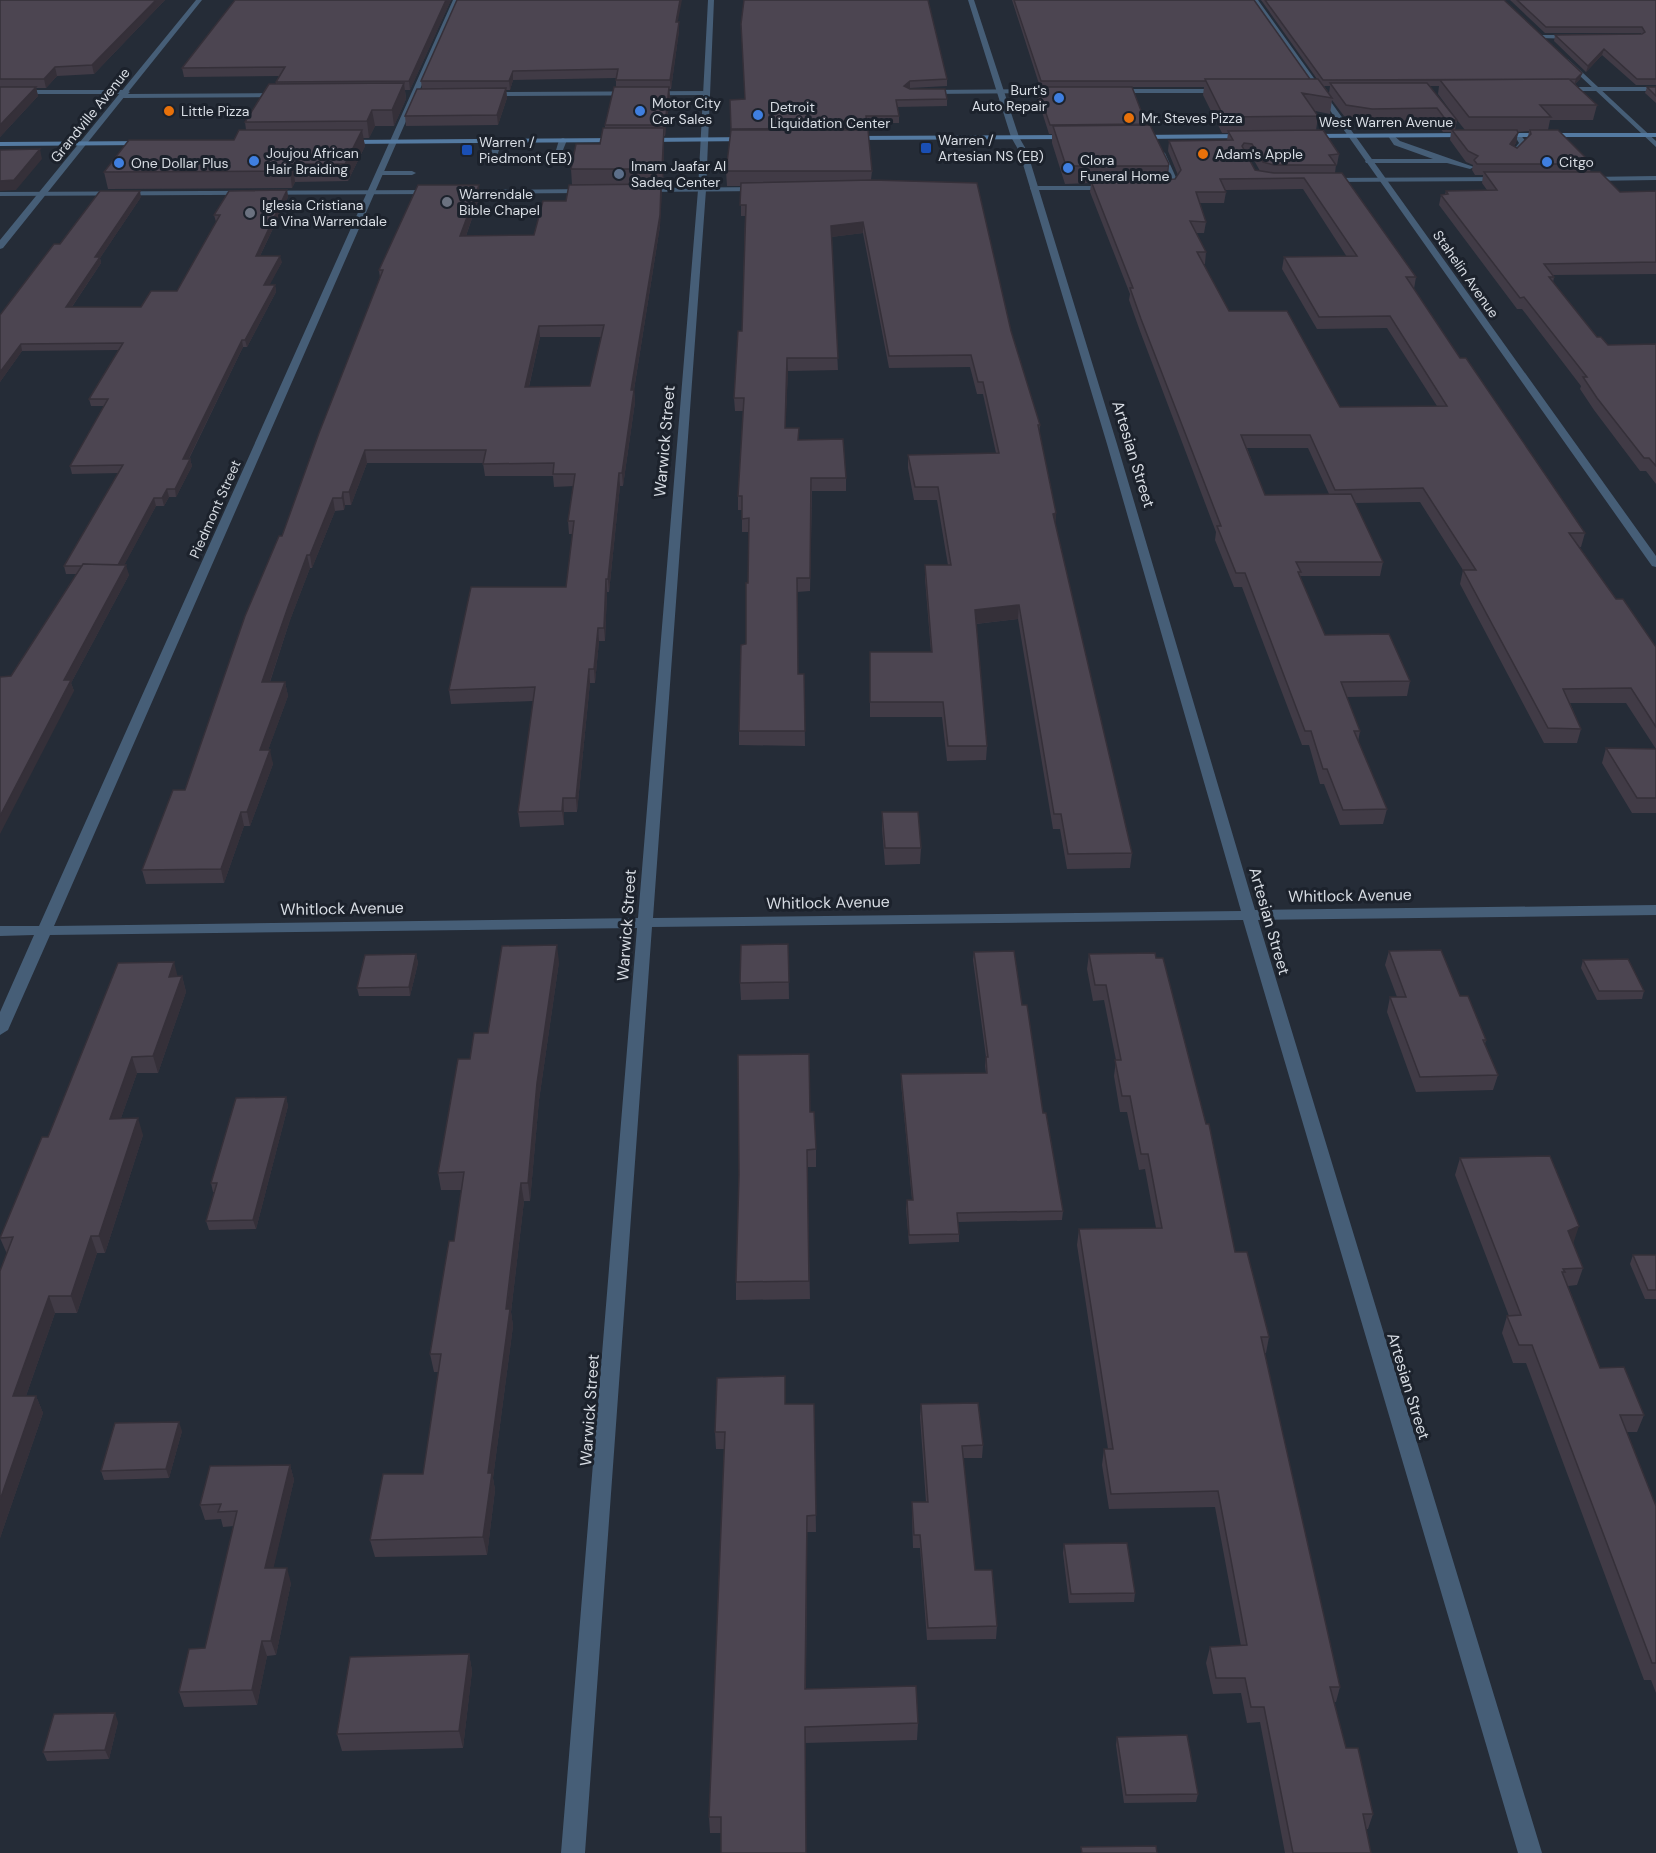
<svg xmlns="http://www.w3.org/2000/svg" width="1656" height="1853" viewBox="0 0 1656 1853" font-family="'DM Sans',sans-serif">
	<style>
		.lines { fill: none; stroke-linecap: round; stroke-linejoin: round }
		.service { fill: #465e77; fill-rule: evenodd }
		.minor { fill: #465e77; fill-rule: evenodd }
		.secondary { fill: #547aa1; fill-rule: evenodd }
		.wall { fill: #413b46; fill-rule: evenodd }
		.shaded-wall { fill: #353039 }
		.building { fill: #4c4551; stroke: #353039; stroke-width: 1.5; fill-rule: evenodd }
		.shop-dot { fill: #3f7fe0; stroke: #1c222c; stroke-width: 2 }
		.food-dot { fill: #e8710a; stroke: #1c222c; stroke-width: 2 }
		.transit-dot { fill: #1a4fb4; stroke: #1c222c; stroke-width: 2 }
		.service-dot { fill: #5c6f8a; stroke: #1c222c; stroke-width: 2 }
		.worship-dot { fill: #6b7280; stroke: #1c222c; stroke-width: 2 }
		.labels { text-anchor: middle; stroke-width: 6; stroke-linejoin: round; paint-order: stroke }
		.far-poi-label { font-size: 14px; fill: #d7dce3; stroke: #1c222c; text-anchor: start }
		.far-street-label { font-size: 14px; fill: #d7dce3; stroke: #1c222c }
		.street-label { font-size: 16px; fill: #d7dce3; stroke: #1c222c }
	</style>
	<rect width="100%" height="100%" fill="#252c37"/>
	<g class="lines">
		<path class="service" d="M1542,35H1575L1578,37L1575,39L1540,38Z
			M1560,87H1656V91H1557Z
			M1056,89L1059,93L927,94L923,92L927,90Z
			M1113,89H1224L1228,91L1224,93H1110Z
			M0,90H126L130,92L128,94L282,93L286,95L282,97L123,98L119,96L122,94H0Z
			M706,91L709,95L489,96L485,94L489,92Z
			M1513,133H1519L1527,143L1514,156L1510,154L1519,143Z
			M1392,134L1400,141L1474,167L1470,169L1447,163H1366L1365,161L1369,159H1433L1394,145L1388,136Z
			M563,138L567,140L561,155L554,157L559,140Z
			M498,139L502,141L497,156L490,158L494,141Z
			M1161,151L1165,153L1178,182L1172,189L1160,191L1156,189L1157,187L1170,182L1157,153Z
			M381,171H412L416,173L412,175H378L377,173Z
			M1656,176V180L1588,181L1584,179L1588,177Z
			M1504,177L1505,179L1501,181L1327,182L1323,180L1327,178Z
			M1034,186H1109L1113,188L1109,190H1031L1030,188Z
			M762,187L766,189L765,191L642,192L638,190L642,188Z
			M591,189L592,191L588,193L459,194L455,192L459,190Z
			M438,190L439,192L435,194L0,196V192Z"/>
		<path class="minor" d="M196,0H202L3,248L0,249V240Z
			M453,0H459L54,926L638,918L698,190L708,0H714L706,190L653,918L1241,911L1107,444L1019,151L1011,137L968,0H974L1019,137L1027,151L1117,444L1255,910L1656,905V915L1258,920L1542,1853H1518L1243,920L652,927L585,1853H561L637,928L50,935L8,1030L0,1035V1012L34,935L0,936V926H39Z
			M1252,0H1258L1656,556V567L1652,566Z
			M1564,59H1568L1656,141V147L1564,61Z"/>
		<path class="secondary" d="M1470,133L1473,137L1308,138L1304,136L1308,134Z
			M1494,133H1656V137H1497Z
			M1248,134L1251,138L1137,139L1133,137L1137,135Z
			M1071,135L1074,139L849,140L845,138L849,136Z
			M750,137L753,141L645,142L641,140L645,138Z
			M621,138L624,142L345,144L341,142L345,140Z
			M150,141L147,145L0,146V142Z"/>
	</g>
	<path class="wall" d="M0,0H165L94,74L57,76L46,88H36L38,96L0,137Z
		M235,0H451L410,90H405L406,99L394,126H375L369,138H363L365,146L348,181L295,182L292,188L108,189L104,172L234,140L246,130L245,122L276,84V82L279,76L184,77L182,68Z
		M744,0L947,79V86L910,88L909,89L947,99V106L897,107L899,116V123H867L872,171L871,180L1011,331L1040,425L1039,433L1056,513L1055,525L1132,853L1130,868L1067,869L1060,829H1053L1018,619L976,624L987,746L986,760L947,761L942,717H870V652H931L925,579V565H948L937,500H914L908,468V455L996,453L983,394H977L970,367L889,368L863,233L831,237L838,370L788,371L785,428L846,478V491H812L810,591L797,592L798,674H804L805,746L739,745V731L746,644L748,583L749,532H742V510H738V496L743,411H735L734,398L742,331L745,216H741V186H727L726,171L731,130L730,100L745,99Z
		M1012,0H1254L1310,79H1317L1261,0H1504L1582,73L1580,79L1575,84L1597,105L1593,120H1550L1548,130L1592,164L1590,172L1620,192L1656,191V274L1553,275L1554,277L1553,283L1597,337L1608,345L1656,344V484L1646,471H1640L1594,410L1580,389L1581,386L1522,309H1517L1439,205L1441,195L1445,194L1446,191L1487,190L1482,183L1483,175H1475L1472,170L1473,165L1466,162L1450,140L1451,132H1443L1434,120L1370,121L1344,116L1332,100L1330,114L1315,111L1318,116L1316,131L1339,154L1337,165H1336L1335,173L1416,277L1414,289L1460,358L1585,533L1581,547H1579L1616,599L1656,647V813H1632L1602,763L1606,748L1656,749L1626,703H1570L1581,729L1577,743H1544L1460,584L1463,570L1420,502L1355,503L1383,562L1380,576H1300L1325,635L1410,681L1407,696L1347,697L1360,731L1358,742L1387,809L1383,824L1340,825L1324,784H1320L1309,745H1302L1242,587H1234L1215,540L1216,532L1140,331L1129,300L1130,294L1090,192L1091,183L1065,184L1052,143V134H1049L1037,96V87H1040ZM1324,86H1330L1329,93ZM1429,86H1439L1438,94L1455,117ZM1132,87H1204L1203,95L1222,133H1228L1227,140L1169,141L1168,151L1178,175L1175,179L1168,180L1169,164L1146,125ZM1457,120L1465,130H1455ZM1529,131L1528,137L1517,148L1514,146L1516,143L1518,132ZM1247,154L1251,155L1260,171L1255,170ZM1303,189L1347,257H1284L1282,269L1317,329L1387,328L1437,406L1340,407L1229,311L1203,264H1205L1206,252L1196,233H1204L1206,222L1199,203H1224L1226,192L1225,190ZM1247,448H1308L1329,494L1265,495Z
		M1510,0H1656V85H1636L1602,55L1586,72L1554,41L1555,35L1641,34V33H1545Z
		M679,22V31L671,89H669L670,97L665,136H664L663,186H661L660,226L634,390L635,402L623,486H620L609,592H607L605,641H599L595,683H590L577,812H564V825L520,827L518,812L533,701L451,704L449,690L566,587L573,534H569L568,521L574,486L554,487L553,476H485L483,463H367L351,505H345L344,510L335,511L312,568H310L290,620L270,682H285L288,696L268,750L273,764L250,826H244L224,883L146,884L142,870L185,790L282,536L380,278L379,270L480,195L466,236L534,235L566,201L572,185L571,169L600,144L605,128V125L616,87V78L513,80L510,90H506L507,98L498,125L406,126L405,116L422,89L421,81ZM540,337H601L590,386L529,387Z
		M1647,87H1656V103L1645,93Z
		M287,190L288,197L260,256L282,262L269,285H275L276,292L247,347H243L189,459H190L192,466L176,497H169L164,506H156L124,565L129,575L71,683L74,691L11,676L77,574H66L64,566L119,473L72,474L70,466L104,406H91L89,399L119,350L22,351L0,382V315L60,244L141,197L100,258L101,263L72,307H141L177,291L217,222H216L214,215Z
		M882,812L921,848L920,864L885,865L882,829Z
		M788,944L789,999L741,1000L740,983Z
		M1389,951L1460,996L1486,1040L1485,1044L1498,1075L1493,1090L1416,1092L1387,1012L1390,997H1397L1385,965Z
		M974,952L1022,1005L1063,1211L1062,1220L958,1222L959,1234V1242L909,1244L906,1209L907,1200H912L901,1083V1074L986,1073L985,1066L986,1057L973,960Z
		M1155,953L1235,1252L1269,1337L1266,1353H1264L1340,1687L1336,1702H1334L1346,1748L1373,1814L1368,1829H1366L1371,1853H1285L1260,1722L1247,1723L1241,1693L1213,1694L1206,1663L1210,1647L1241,1646L1215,1507L1109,1509L1102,1465L1104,1449H1108L1077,1245L1079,1229L1156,1228L1145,1169L1139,1170L1127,1112H1120L1114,1076L1116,1060L1104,1000L1093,1001L1087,969L1089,954Z
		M416,954L418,963L410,996H359L357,988Z
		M1583,960L1644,991L1642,999L1597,1000L1581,968Z
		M559,962L539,1100L530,1201H524L511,1312L513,1326L493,1478L495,1490L487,1555L375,1557L370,1540L423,1474L439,1372H434L430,1354L454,1241L462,1190H441L438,1173L488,1033Z
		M178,976H182L186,992L158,1073H137L121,1118L143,1135L105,1253H97L77,1313H55L26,1396H36L43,1413L0,1538L7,1254L0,1238L48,1137Z
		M286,1097L288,1106L256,1229L209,1230L206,1221L215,1192H213L211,1183Z
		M810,1112L816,1149V1167H807L810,1299L736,1300V1282Z
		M1460,1158L1573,1244L1583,1268L1577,1285L1568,1286L1600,1368L1644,1415L1637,1432H1627L1656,1506V1693L1651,1680H1644L1526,1363H1513L1502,1333L1507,1316H1509L1455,1175Z
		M1633,1255H1656V1299H1645L1630,1264Z
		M786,1404H814L816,1532H807L806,1689L918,1723L917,1740L805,1743L721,1833H710L709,1817L724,1449H716L715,1432Z
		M921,1404L983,1445L982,1458H963L975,1570L997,1626L996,1639L927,1640L920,1548H913L912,1515V1502H926L920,1417Z
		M182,1431L169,1478L104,1480L101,1471Z
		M290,1465L294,1480L273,1568L291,1583L276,1655L267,1656L257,1705L184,1707L179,1692L205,1648L234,1526L223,1527L221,1519L205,1520L200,1505Z
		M1064,1544L1135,1593L1134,1602L1069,1603L1063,1553Z
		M469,1654L472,1671L463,1748L342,1751L337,1734Z
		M118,1722L109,1759L47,1761L43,1752Z
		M1117,1737L1198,1794L1196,1802L1124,1803L1116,1745Z"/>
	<path class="shaded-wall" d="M156,0H165L94,74L92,65Z
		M446,0H451L410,90L409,81Z
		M680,0H682L676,31V22Z
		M679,22V31L671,89L670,80Z
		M1604,49L1602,55L1586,72L1588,66Z
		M55,67L57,76L46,88L44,79Z
		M513,71V80L510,90L509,81Z
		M1582,73L1580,79L1574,85L1576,79Z
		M910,81V88L904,93V86Z
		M404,83L406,99L394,126L392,110Z
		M36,87L38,96L0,137V125Z
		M669,87L670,97L665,136V125Z
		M506,88L507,98L498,125L497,115Z
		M372,110L375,126L369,138L367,121Z
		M664,128V145L663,186L662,169Z
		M362,130L365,146L348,181L345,164Z
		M1518,133L1516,143L1508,154L1510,144Z
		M40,149L42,159L16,190L0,191V181Z
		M293,164L295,182L292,188L290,171Z
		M1169,164L1167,181L1166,183L1168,166Z
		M661,184L662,194L660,226L632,402L631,390Z
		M479,185L480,195L462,247L460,236Z
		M287,190L288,197L257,262L256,256Z
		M140,191L141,197L100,258L101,263L67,314L66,307L95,257Z
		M863,222V233L831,237V226Z
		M280,256L282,262L266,292L264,285Z
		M275,285L276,292L247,347L245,340Z
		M539,326L540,337L526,399L525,387Z
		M242,340L243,347L185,466L183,459Z
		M21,344L22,351L0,382V372Z
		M787,358L788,371L785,441V428Z
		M634,390L635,402L623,486L622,473Z
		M365,450L367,463L351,505L349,492Z
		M190,459L192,466L176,497L175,489Z
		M619,473L620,486L609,592L608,579Z
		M167,489L169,497L164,506L162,498Z
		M343,492L345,505L344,510L342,498Z
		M154,498L156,506L120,573L118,565Z
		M333,498L335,511L312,568L310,555Z
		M1056,513L1055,527L1053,514Z
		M307,555L310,568L290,620L265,696L262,682L288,607Z
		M126,565L129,575L71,683L74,691L0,834V816L64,680Z
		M606,579L607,592L605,641L604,628Z
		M1019,605L1018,619L974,624L975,610Z
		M598,628L599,641L595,683L594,669Z
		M589,669L590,683L577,812L576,798Z
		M285,682L288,696L263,764L260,750Z
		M270,750L273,764L250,826L247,812Z
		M563,798L564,812V825L562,811Z
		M241,812L244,826L224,883L221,869Z
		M557,945L559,962L539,1100L530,1201L528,1183L537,1083Z
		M416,954L418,963L410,996L409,987Z
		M174,962L178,978L169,977Z
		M182,976L186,992L158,1073L153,1056Z
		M132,1057L137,1073L115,1135L110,1119Z
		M286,1097L288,1106L256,1229L253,1220Z
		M138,1118L143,1135L105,1253L99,1236Z
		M521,1183L524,1201L511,1312L513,1326L493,1478L495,1490L487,1555L483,1537L488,1473Z
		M1579,1226L1573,1244L1568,1231Z
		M91,1236L97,1253L77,1313L71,1296Z
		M49,1296L55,1313L20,1413L13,1396Z
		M36,1396L43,1413L0,1538V1500Z
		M179,1422L182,1431L169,1478L166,1469Z
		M290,1465L294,1480L270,1583L265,1568Z
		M287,1568L291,1583L276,1655L271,1641Z
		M262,1641L267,1656L257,1705L252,1690Z
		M469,1654L472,1671L463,1748L459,1731Z
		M115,1713L118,1722L109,1759L105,1750Z"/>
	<path class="building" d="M0,0H156L92,65L55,67L44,79H0Z
		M235,0H446L409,81L276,82L285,67L182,68Z
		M457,0H680L676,22H679L670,80H616L618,69L513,71L509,81H421Z
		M744,0H928L947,79L910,81L904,86L910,89H945L947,99L896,100L899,116H866L867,128L731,129L730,100L745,99L741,24Z
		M1014,0H1254L1310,79H1205L1206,81H1041Z
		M1265,0H1504L1582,73L1576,79L1323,80Z
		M1517,0H1656V79H1637L1604,49L1588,66L1555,35L1642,34L1645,32L1642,27H1546Z
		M1205,79H1318L1332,98L1302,93L1318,116L1224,117Z
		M1569,79L1597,105H1540L1551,117H1469L1440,80Z
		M404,83L392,110H372L367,121L245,122L269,84Z
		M1330,83H1427L1457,120H1446L1437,108L1372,109L1346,105Z
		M0,87H36L0,125Z
		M614,87H669L665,125H605Z
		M1037,87H1132L1146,124L1050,125Z
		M1647,87H1656V96Z
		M506,88L497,115L405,116L417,89Z
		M1150,125L1169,164L1168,166H1066L1053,126Z
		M603,128H664L662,169H571L576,144H600Z
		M239,130H362L345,164H293L290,171L104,172L129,140H234Z
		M731,130H868L872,171H726Z
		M1323,130L1339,154L1329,155L1336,165H1274L1263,162L1252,144L1244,143L1242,146L1255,170L1274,173H1342L1416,277H1406L1460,358H1466L1585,533H1569L1616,599H1623L1656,647V727L1631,688L1563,689L1581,729L1548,728L1463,570H1476L1423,488L1335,490L1310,435H1241L1265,495L1351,494L1383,562H1296L1301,572H1298L1325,635L1389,634L1410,681L1341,682L1360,731H1354L1387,809L1343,810L1327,769H1323L1311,731H1305L1245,573H1236L1217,526H1221L1141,319L1130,288H1133L1091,181L1175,179L1181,170L1169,141L1233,140L1228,131ZM1304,178L1357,256L1284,257L1319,317L1390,316L1447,406L1340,407L1287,311H1229L1197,252H1206L1190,221L1206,222L1196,192H1226L1220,179Z
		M1452,130H1517L1518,133L1510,144L1517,148L1531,134L1530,130H1558L1592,164H1477L1474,160L1478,156L1468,151Z
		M40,149L14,180L0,181V150Z
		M1484,172H1600L1620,192L1656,191V262L1544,264L1554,277H1549L1597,337H1601L1608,345L1656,344V466L1649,458H1644L1597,398L1583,377H1587L1524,297L1520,298L1441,195L1448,194L1446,191L1497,190Z
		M872,180L977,183L1011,331L1040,425H1038L1056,513L1053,514L1132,853L1068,854L1061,814H1054L1019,605L975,610L987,746H948L943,702H870V652H932L925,565H951L938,487H915L908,455L999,453L983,382H978L971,355L889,356L863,222L831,226L838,358H787L785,428H799L798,440L843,439L846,478H811L810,578H797L798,674H804L805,731H739L741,645L746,644V583H748L749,518L742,519V496H738L744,398H734L738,331H742L746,205H740L741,183Z
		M661,184L660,215L631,390H634L622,473H619L608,579H606L604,628H598L594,669H589L576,798H563L562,811L518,812L535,687L449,690L471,587H566L574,521H568L575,474H553L554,463L483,464L486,450H365L349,492H343L342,498H333L310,555H307L288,607L262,682H285L260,750H270L247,812H241L221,869L142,870L173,790H185L245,616L279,536H282L319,433L383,270H379L418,185H479L460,236L534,235L543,201H566L569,185ZM604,325L590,386L525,387L539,326Z
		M287,190L256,256H280L264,285H275L245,340H242L183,459H190L175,489H167L162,498H154L118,565L83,564L82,566H64L123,465L70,466L108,399H89L123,343L21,344L0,372V315L54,244H60L100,191H140L95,257H100L66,307H141L151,291H177L220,215H214L229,191Z
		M83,564L126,565L64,680H71L0,816V677L11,676Z
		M1606,748L1656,749V798H1637Z
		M882,812H918L921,848H885Z
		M788,944L789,982L740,983L741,945Z
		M557,945L537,1083L528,1183H521L506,1309H510L488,1473H492L483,1537L370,1540L383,1474H423L441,1354H430L449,1241H454L464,1172L438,1173L458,1059H470L474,1033H488L502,946Z
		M1441,950L1460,996H1468L1486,1040H1483L1498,1075L1420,1077L1390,997H1406L1389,951Z
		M1014,951L1022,1005H1027L1043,1113H1046L1063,1211L957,1213L959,1234L909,1235L907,1200H913L901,1074L987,1073L986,1057H988L974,952Z
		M1155,953L1156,958H1163L1206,1124H1209L1235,1252H1247L1269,1337H1261L1340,1687H1330L1346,1748H1358L1373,1814H1363L1371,1853H1293L1264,1707H1251L1245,1678H1216L1210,1647L1247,1645L1218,1491L1111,1494L1104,1449H1113L1079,1229L1162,1228L1148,1154H1141L1130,1096H1122L1115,1060H1121L1106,985H1095L1089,954Z
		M416,954L409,987L357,988L365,955Z
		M1628,959L1644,991H1599L1583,960Z
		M174,962L169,977L182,976L153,1056L132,1057L110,1119L138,1118L99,1236H91L71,1296H49L13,1396H36L0,1500V1271L13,1237L0,1238L42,1137H48L118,963Z
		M809,1054L810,1112H814L816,1149L807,1150L809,1281L736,1282L739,1175L738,1055Z
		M286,1097L253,1220L206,1221L217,1183H211L236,1098Z
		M1550,1156L1579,1226L1568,1231L1583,1268L1563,1269L1565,1272H1562L1600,1368L1624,1367L1644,1415H1620L1656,1506V1663H1652L1532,1345H1519L1507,1316L1521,1315L1460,1158Z
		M1633,1255H1656V1290H1648Z
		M785,1376V1404H814L816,1515L807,1516L805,1689L916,1686L918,1723L805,1727L806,1853H721V1817H709L725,1432H715L717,1378Z
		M978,1403L983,1445L962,1446L975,1570H992L997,1626L928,1628L920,1535H914L912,1502H928L921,1404Z
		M179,1422L166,1469L101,1471L115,1423Z
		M290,1465L265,1568H287L271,1641H262L252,1690L179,1692L189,1649L205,1648L237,1511L218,1512L221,1504L200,1505L210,1466Z
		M1127,1543L1135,1593L1071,1594L1064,1544Z
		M469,1654L459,1731L337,1734L350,1657Z
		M115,1713L105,1750L43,1752L54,1714Z
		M1187,1735L1198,1794L1126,1795L1117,1737Z
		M1156,1846L1157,1853H1082L1081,1847Z"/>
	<g class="shop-dot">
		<circle cx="1059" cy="98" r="6"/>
		<circle cx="640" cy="111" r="6"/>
		<circle cx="758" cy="115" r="6"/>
		<circle cx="254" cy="161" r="6"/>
		<circle cx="1547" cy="162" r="6"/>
		<circle cx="119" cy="163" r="6"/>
		<circle cx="1068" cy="168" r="6"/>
	</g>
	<g class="food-dot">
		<circle cx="169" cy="111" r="6"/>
		<circle cx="1129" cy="118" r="6"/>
		<circle cx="1203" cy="154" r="6"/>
	</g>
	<g class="transit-dot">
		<rect x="920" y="142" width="12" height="12" rx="3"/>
		<rect x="461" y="144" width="12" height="12" rx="3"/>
	</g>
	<circle class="service-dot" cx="619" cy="174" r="6"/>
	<g class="worship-dot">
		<circle cx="447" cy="202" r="6"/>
		<circle cx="250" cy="213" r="6"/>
	</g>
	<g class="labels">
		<g class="far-poi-label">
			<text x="1047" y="95" text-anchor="end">Burt's<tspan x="1047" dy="16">Auto Repair</tspan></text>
			<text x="652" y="108">Motor City<tspan x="652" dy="16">Car Sales</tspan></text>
			<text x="770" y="112">Detroit<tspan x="770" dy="16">Liquidation Center</tspan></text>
			<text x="181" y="116">Little Pizza</text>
			<text x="1141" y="123">Mr. Steves Pizza</text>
			<text x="938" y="145">Warren /<tspan x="938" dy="16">Artesian NS (EB)</tspan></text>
			<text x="479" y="147">Warren /<tspan x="479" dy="16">Piedmont (EB)</tspan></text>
			<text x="266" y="158">Joujou African<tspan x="266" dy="16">Hair Braiding</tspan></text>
			<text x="1215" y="159">Adam's Apple</text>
			<text x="1080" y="165">Clora<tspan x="1080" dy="16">Funeral Home</tspan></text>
			<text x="1559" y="167">Citgo</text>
			<text x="131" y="168">One Dollar Plus</text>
			<text x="631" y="171">Imam Jaafar Al<tspan x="631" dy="16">Sadeq Center</tspan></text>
			<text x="459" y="199">Warrendale<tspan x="459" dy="16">Bible Chapel</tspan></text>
			<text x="262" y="210">Iglesia Cristiana<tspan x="262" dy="16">La Vina Warrendale</tspan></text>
		</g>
		<g class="far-street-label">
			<text transform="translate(90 115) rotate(-51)" y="5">Grandville Avenue</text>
			<text x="1386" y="127">West Warren Avenue</text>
			<text transform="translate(1466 274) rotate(55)" y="5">Stahelin Avenue</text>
			<text transform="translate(215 509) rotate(-66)" y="5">Piedmont Street</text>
		</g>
		<g class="street-label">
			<text transform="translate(664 441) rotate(-85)" y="6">Warwick Street</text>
			<text transform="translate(1134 454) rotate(73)" y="6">Artesian Street</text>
			<text transform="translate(1350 895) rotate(-1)" y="6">Whitlock Avenue</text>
			<text transform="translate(828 902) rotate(-1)" y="6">Whitlock Avenue</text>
			<text transform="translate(342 908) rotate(-1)" y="6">Whitlock Avenue</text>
			<text transform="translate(1270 921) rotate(74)" y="6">Artesian Street</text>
			<text transform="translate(626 925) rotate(-86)" y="6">Warwick Street</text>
			<text transform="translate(1409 1386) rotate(73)" y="6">Artesian Street</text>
			<text transform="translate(589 1410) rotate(-86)" y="6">Warwick Street</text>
		</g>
	</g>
</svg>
